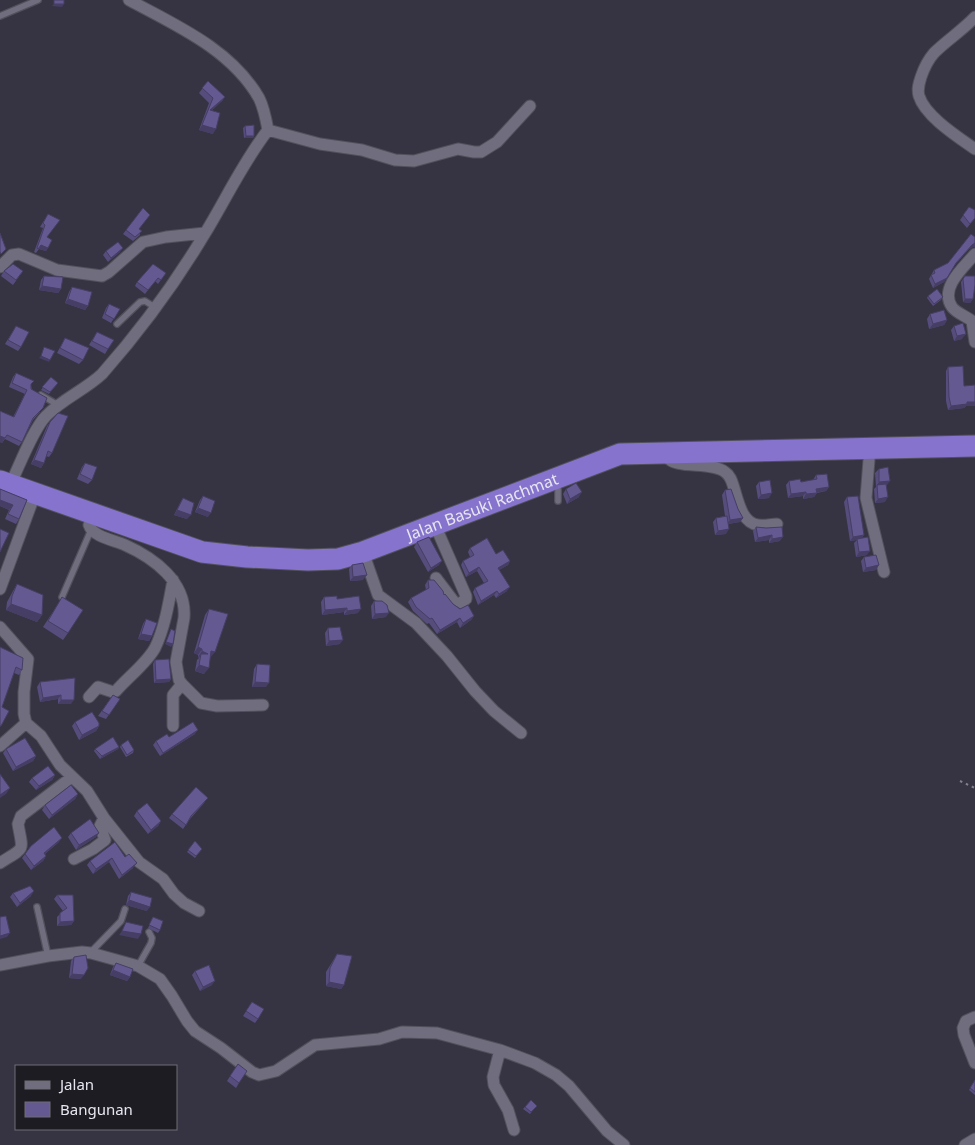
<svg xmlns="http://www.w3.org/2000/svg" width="975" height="1145" viewBox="0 0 975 1145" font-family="'Noto Sans',sans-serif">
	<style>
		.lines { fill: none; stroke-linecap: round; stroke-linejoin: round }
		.lane-casing { stroke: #52505c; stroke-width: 8 }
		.street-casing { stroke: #52505c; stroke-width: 13 }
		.highway-casing { stroke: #52505c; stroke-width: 23 }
		.path { stroke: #82818d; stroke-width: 2; stroke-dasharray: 2.5 4; stroke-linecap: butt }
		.lane { stroke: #706e7e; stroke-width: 5.5 }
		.street { stroke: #706e7e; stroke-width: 11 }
		.highway { stroke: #8673cd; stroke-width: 21 }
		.wall { fill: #564d7c }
		.shaded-wall { fill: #463e65 }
		.building { fill: #645990; stroke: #463e65 }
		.labels { text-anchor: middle; stroke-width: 4; stroke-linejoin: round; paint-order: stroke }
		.street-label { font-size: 16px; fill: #e7e6ef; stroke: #1d1c23 }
	</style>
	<rect width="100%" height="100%" fill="#363442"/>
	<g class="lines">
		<defs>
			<path id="lane" d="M0,16L38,0
				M117,324L140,302L145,301L156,308
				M41,395L58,405
				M555,483L558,487V501
				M62,597L91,530
				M37,907L48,956
				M90,953L121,921L125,909
				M138,966L151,943L152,938L149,932"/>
			<path id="street" d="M975,17C963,30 947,40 934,53C928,60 924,68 921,77C919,83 917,89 919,96C925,116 958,137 975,149
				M268,130L320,144L362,150L395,160L414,161L458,149L474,152H481L497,142L530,106
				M975,254C964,267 939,288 952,307C956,313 966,316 972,321L975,342
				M0,267L12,255L19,254L57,270L102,276L109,272L143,242L166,237L205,233
				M870,447L866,498L884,572
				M667,457C676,470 711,461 725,472C731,476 732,482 734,488C738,501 742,523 758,525C764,526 771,524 777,524
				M10,485C19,467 33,429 46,416C62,399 85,390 102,374C140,331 174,285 204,235C225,201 243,162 268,130C266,119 264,108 259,98C231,49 175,25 129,0
				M93,514L89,525C93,537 114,540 125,545C154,558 187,582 184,618L176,662L179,680L182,684L201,703L217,706L263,705
				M435,525L466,596V599L459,604L455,603L436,578
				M363,552L378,595L416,623L447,656L475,691L494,711L521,733
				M0,589L35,494
				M0,627L28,659L24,692V714L26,723L41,736L60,765L87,791L104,818L139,862L163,879L174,894L184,903L199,911
				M89,697L98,687L113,692L116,691C128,677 146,664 155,648C165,627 169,602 173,580
				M173,726V695L182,684
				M0,746L26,723
				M74,859L93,849L105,840L100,826L104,818
				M0,863C26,846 23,853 18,824L21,816L72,777
				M0,965L48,956L82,952L91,953L138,966L160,979L172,996L187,1021L195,1031L221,1048L252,1072L259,1075L276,1071L315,1045L379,1039L402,1032L437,1033L500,1050L535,1063L556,1075L569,1086L607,1131L624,1145
				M975,1017L966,1021L963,1028L964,1035L975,1063
				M500,1050L493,1077L494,1085L508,1110L514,1130
				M965,1145L975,1139"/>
			<g id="highway">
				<path id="s1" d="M0,481L202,552L247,557L308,560L338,559L363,552L620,454L975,446"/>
			</g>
		</defs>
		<use href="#lane" class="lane-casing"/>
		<use href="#street" class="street-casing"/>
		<use href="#highway" class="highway-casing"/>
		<path class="path" d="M960,781L975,788"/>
		<use href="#lane" class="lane"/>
		<use href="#street" class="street"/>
		<use href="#highway" class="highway"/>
	</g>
	<path class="wall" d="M208,81L225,97L222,101L211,111L213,134L199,130L209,103L199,93Z
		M245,126L254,136L253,138H244L243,128Z
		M969,207L975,218L967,228L960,220Z
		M143,208L139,229L140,235L133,241L123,234Z
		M48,214L47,237L48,248L46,251L39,249L36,253L34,252L43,228L40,227Z
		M971,234L973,247L969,249L954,266L944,282L933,288L929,279L934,270L948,263Z
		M106,251L120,252L108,262L103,255Z
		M4,271H23L13,285L1,276Z
		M166,273L158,284L155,281L145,294L135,286L137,282Z
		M44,276L61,289L58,293L39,290L41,280Z
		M965,276L974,288L973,299L970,303L963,302L961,282Z
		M72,287L88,306L85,310L65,303L69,292Z
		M928,296L943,297L941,300L933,306L927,298Z
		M109,304L120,309L111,323L102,318L106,308Z
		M930,314L947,320L944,325L929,329L927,319Z
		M16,326L21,347L18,351L5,344Z
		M954,326L962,339L954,341L951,330Z
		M97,332L108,349L105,354L89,345Z
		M65,338L83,360L79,364L57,353Z
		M948,367L964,386L975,385V406H966L964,408L948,410L946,401V371Z
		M16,373L31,386L40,412L33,420L22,442L19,446L5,439L2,443L0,442V411L13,417L25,394L9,387L13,377Z
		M51,377L58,383L49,394L41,390Z
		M50,422L52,453L49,457L46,456L44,463L41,468L31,464L47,426Z
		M85,463L92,480L88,484L77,479L82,467Z
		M879,469L887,485H886L885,502L875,503L874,489L876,487L875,473Z
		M816,475L829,487L826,491L817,493L814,497L803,499V496L788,498L786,485L789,481L801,482L813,480Z
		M759,482L769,498L758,499L756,486Z
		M0,489L27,500L19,519L16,524L5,519L9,510L0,506Z
		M566,489L579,497L567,504L563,494Z
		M725,490L743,518L740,522L728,524L726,534L715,535L713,522L716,518L725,516L722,495Z
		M203,496L208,517L195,512L200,500Z
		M847,497L864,535L862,538L867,555L856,557L854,543L857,540L850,541L844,502Z
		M183,498L187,519L174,515L180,503Z
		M756,527L766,528L780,541L769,543V540L755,542L753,531Z
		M417,542L439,565L428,572L414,547Z
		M470,548L496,554L510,561L508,565L499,570L507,591L496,598L494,595L478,605L473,592L475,588L484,583L477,571L466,577L461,565L463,561L470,557L468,552Z
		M864,557L876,570L863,572L861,561Z
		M352,565L363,580L350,581L349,569Z
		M428,580L453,604L474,616L471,620L460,628L457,622L437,634L429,623L427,624L413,611L408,602L411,598L426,590L425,585Z
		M17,584L42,615L37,622L6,610L7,602L13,591Z
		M324,597L337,599L358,613L344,615V612L322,615L321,602Z
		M374,601L386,617L372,619L371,606Z
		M58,604L68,633L63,640L43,627Z
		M209,609L210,658L204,674L195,671L197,660L199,658L198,657V655L194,653L205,615Z
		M146,619L152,636L149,641L138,639L143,624Z
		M328,628L340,644L326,646L325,633Z
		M0,647L22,670L19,675L14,673L2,707L9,711L0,727Z
		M155,660L171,679L169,682L154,683L153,664Z
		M257,664L266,687H252L254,669Z
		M75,678L71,704H58V699L40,702L37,687L40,682Z
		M113,695L120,699L106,719L98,716Z
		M75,722L99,726L96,731L79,740L72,726Z
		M195,734L160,756L153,745L156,741L169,737Z
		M121,745L134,750L133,753L126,757L120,747Z
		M119,747L118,749L100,759L94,751L95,749Z
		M6,749L36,756L33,761L13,771L3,753Z
		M55,775L52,780L36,790L29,782L32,778Z
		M78,794L75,799L49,819L42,810L45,805Z
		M205,802L190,819L183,829L169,818L172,814Z
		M137,811L161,821L158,826L148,834L134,816Z
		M71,833L96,837L76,850L68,837Z
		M195,841L202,849L195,858L187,852Z
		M59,842L45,854L46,856L43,861L31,870L22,858L31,846Z
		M125,857L133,868L119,879L109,862L93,874L87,865L90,861Z
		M131,892L147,911L126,905L128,896Z
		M13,893L31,896L17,907L10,897Z
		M57,895H73L74,921L71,925L57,926V917L63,911L54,899Z
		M153,917L160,930L158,933L148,928Z
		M337,954L344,985L341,989L326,986V972Z
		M74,957L81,979L69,978L71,961Z
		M116,963L130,977L127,981L110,975L113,967Z
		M195,971L212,985L200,991L192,975Z
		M252,1002L258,1019L255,1023L243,1016Z
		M238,1064L239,1083L236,1088L227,1081Z
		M975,1080V1095L969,1090Z
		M531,1100L535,1108L530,1114L523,1109Z"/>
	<path class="shaded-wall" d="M54,4H64L62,7L52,6Z
		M225,97L222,101L207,115L210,110Z
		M202,125L216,129L213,134L199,130Z
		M246,136H254L253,138H244Z
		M975,243V247H973L969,249L953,267L972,245Z
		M41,245L48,248L46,251L39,249Z
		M123,248L120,252L108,262L111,258Z
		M947,278L944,282L933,288L935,284Z
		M42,286L61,289L58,293L39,290Z
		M68,299L88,306L85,310L65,303Z
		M965,299H973L970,303L963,302Z
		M947,320L944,325L929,329L933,324Z
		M966,334L962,339L954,341L957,336Z
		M41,356L50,360L49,362L39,358Z
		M967,402H975V406H966L964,408L948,410L951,406Z
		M0,436L5,438L2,443L0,442Z
		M34,460L44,463L41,468L31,464Z
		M890,481L887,485L877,487V485L879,482Z
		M829,487L826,491L813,493L816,489Z
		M582,492L579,497L567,504L570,499Z
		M806,492L803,496L788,498L791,494Z
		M772,493L769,498L758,499L761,495Z
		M817,493L814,497L803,499L806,494Z
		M888,497L885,502L875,503L878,499Z
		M0,500L13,505L9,510L0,506Z
		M198,508L211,513L208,517L195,512Z
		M177,510L191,515L187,519L174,515Z
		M743,518L740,522L727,524L730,520Z
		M729,529L726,534L715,535L718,531Z
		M772,535L769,540L755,542L758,538Z
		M864,535L861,539L850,541L853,537Z
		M783,537L780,541L769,543L772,539Z
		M870,551L867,555L856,557L859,552Z
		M442,561L439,565L428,572L431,568Z
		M510,561L508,565L496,572L498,568Z
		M879,565L876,570L863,572L866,568Z
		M479,567L477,571L466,577L469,573Z
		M367,575L363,580L350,581L353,577Z
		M510,587L507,591L496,598L499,594Z
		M497,591L494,595L478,605L481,601Z
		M11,604L42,615L37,622L6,610Z
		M347,608L344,612L322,615L325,610Z
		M361,609L358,613L344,615L347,611Z
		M389,613L386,617L372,619L375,614Z
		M474,616L471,620L460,628L463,623Z
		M460,618L457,622L437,634L440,630Z
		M141,634L152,636L149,641L138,639Z
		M343,640L340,644L326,646L329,641Z
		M166,642L173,644L171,647L165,644Z
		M198,647L202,649L198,655L194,653Z
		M202,651L208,654H201L199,658L198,657Z
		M211,651L215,652L210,658L207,657Z
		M199,665L209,668L204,674L195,671Z
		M171,679L169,682L154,683L156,680Z
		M255,682L269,683L266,687H252Z
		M61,695L58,699L40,702L43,698Z
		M61,700H74L71,704H58Z
		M99,726L96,731L79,740L82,735Z
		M198,730L195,734L160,756L163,753Z
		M119,747L118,749L100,759L102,756Z
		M36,756L33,761L13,771L16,767Z
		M55,775L52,780L36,790L39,786Z
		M10,788L6,794L0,798V795Z
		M78,794L75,799L49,819L52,815Z
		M161,821L158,826L148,834L151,830Z
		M99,833L96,837L76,850L79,845Z
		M62,838L59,842L41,857L44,853Z
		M46,856L43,861L31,870L34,866Z
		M112,858L109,862L93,874L96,869Z
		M137,863L133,868L119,879L122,875Z
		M34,891L31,896L17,907L20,903Z
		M129,900L150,907L147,911L126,905Z
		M74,921L71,925L57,926L60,922Z
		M122,931L141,934L138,939L119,935Z
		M10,933L7,937L0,939V936Z
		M113,970L130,977L127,981L110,975Z
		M72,974L84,975L81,979L69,978Z
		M215,981L212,985L200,991L203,987Z
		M329,982L344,985L341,989L326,986Z"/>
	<path class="building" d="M54,0H64V4H54Z
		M208,81L225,97L210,110L220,113L216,129L202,125L213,98L202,88Z
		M254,125V136H246L245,126Z
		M969,207L975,210V218L970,224L963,215Z
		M143,208L150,215L139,229L142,231L135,237L126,230Z
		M48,214L60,220L47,237L52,240L48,248L41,245L38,249L37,248L45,225L43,223Z
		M0,233L6,249L1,254L0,252Z
		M971,234L975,237V243L972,245L956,263L947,278L935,284L931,275L935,273L934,270L948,263Z
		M118,242L123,248L111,258L106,251Z
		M13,264L23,271L16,280L4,271Z
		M153,264L166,273L161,280L158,278L148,290L137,282Z
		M44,276L63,277L61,289L42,286Z
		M965,276H975V285L973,299H965L963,279Z
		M72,287L92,292L88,306L68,299Z
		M937,289L943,297L934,304L928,296Z
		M109,304L120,309L114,319L105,314Z
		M944,310L947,320L933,324L930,314Z
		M963,323L966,334L957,336L954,326Z
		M16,326L29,332L21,347L8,340Z
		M97,332L114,340L108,349L92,341Z
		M65,338L89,348L83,360L60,348Z
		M44,347L55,351L50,360L41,356Z
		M963,366L964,386L975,385V402H967V404L951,406L949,397L948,367Z
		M16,373L34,381L31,384V389L47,398L43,408L33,418L22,442L7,435L5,438L0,436V411L14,417L27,390L12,383Z
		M51,377L58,383L50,392L42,387Z
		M58,413L68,416L52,453L48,451L44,463L34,460L50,422Z
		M85,463L97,467L92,480L80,474Z
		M888,467L890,481L879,482V469Z
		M827,474L829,487L816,489L817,493L806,494V492L791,494L789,481L800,479L801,482L817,479L816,475Z
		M770,480L772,493L761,495L759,482Z
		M576,483L582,492L570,499L566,489Z
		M886,484L888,497L878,499L877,485Z
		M0,489L27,500L19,519L8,514L13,505L0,500Z
		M731,489L738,509L743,518L730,520L725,490Z
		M203,496L215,501L211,513L198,508Z
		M858,496L864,535L853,537L847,497Z
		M183,498L194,503L191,515L177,510Z
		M727,516L729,529L718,531L716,518Z
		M756,527L766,528L782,527L783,537L772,539V535L758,538Z
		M0,529L9,533L0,552Z
		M429,537L442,561L431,568L417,542Z
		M868,537L870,551L859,552L857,539Z
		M487,538L496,554L503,550L510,561L498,568L510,587L499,594L497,591L481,601L475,588L488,581L479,567L469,573L463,561L474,555L470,548Z
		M876,555L879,565L866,568L864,557Z
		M363,563L367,575L353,577L352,565Z
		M428,580H434L443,591L444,595L445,594L453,604L460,609L468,605L474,616L463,623L460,618L440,630L432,618L430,619L416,607L411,598L429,588Z
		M17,584L43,595L42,615L11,604L12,596Z
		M337,596V599L359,596L361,609L347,611V608L325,610L324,597Z
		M62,597L83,610L68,633L48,621Z
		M374,601H382L387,605L389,613L375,614Z
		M209,609L228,614L215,652L211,651L209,668L199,665L201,654H208L202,651V649L198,647Z
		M146,619L157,623L152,636L141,634Z
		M340,627L343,640L329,641L328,628Z
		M171,629L175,631L173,644L166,642Z
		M0,647L23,658L22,670L16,667L2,707L9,711L1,726H0Z
		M169,659L171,679L156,680L155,660Z
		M257,664L270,665L269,683L255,682Z
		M75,678L74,700H61V695L43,698L40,682Z
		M113,695L120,699L109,715L102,711Z
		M92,712L99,723V726L82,735L75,722Z
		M193,722L198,730L163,753L156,741L167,734L169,737Z
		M113,737L119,747L102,756L95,749Z
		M25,738L36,756L16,767L6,749Z
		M128,740L134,750L127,755L121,745Z
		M48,766L55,775L39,786L32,778Z
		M0,774L10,788L0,795Z
		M71,785L78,794L52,815L45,805Z
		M196,787L208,798L191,816L186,825L172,814Z
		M147,803L161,821L151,830L137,811Z
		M90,819L99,833L79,845L71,833Z
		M54,827L62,838L44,853L46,856L34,866L25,854L31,846Z
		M195,841L202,849L196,856L188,850Z
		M115,842L125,857L129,854L137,863L122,875L112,858L96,869L90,861Z
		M30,886L34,891L20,903L13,893Z
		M131,892L152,898L150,907L129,900Z
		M57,895H73L74,921L60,922V913L67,908Z
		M6,916L10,933L0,936V917Z
		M153,917L163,921L160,930L149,925Z
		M126,922L143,926L141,934L122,931Z
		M337,954L352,956L344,985L329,982L330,968Z
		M86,955L88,968L84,975L72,974L74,957Z
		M116,963L133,969L130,977L113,970Z
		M209,965L215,981L203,987L195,971Z
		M252,1002L264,1009L258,1019L246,1011Z
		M238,1064L247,1071L239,1083L230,1076Z
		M975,1080V1092L970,1088Z
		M531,1100L537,1106L531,1112L525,1107Z"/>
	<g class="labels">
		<g class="street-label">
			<text dy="6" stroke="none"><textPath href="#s1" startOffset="504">Jalan Basuki Rachmat</textPath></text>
		</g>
	</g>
	<rect x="15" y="1065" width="162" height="65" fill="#1d1c23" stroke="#6e6d75"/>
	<rect x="25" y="1081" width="25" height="8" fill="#706e7e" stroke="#6e6d75"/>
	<text x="60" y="1090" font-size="15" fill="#e7e6ef">Jalan</text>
	<rect x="25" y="1102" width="25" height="15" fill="#645990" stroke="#6e6d75"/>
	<text x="60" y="1115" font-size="15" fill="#e7e6ef">Bangunan</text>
</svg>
